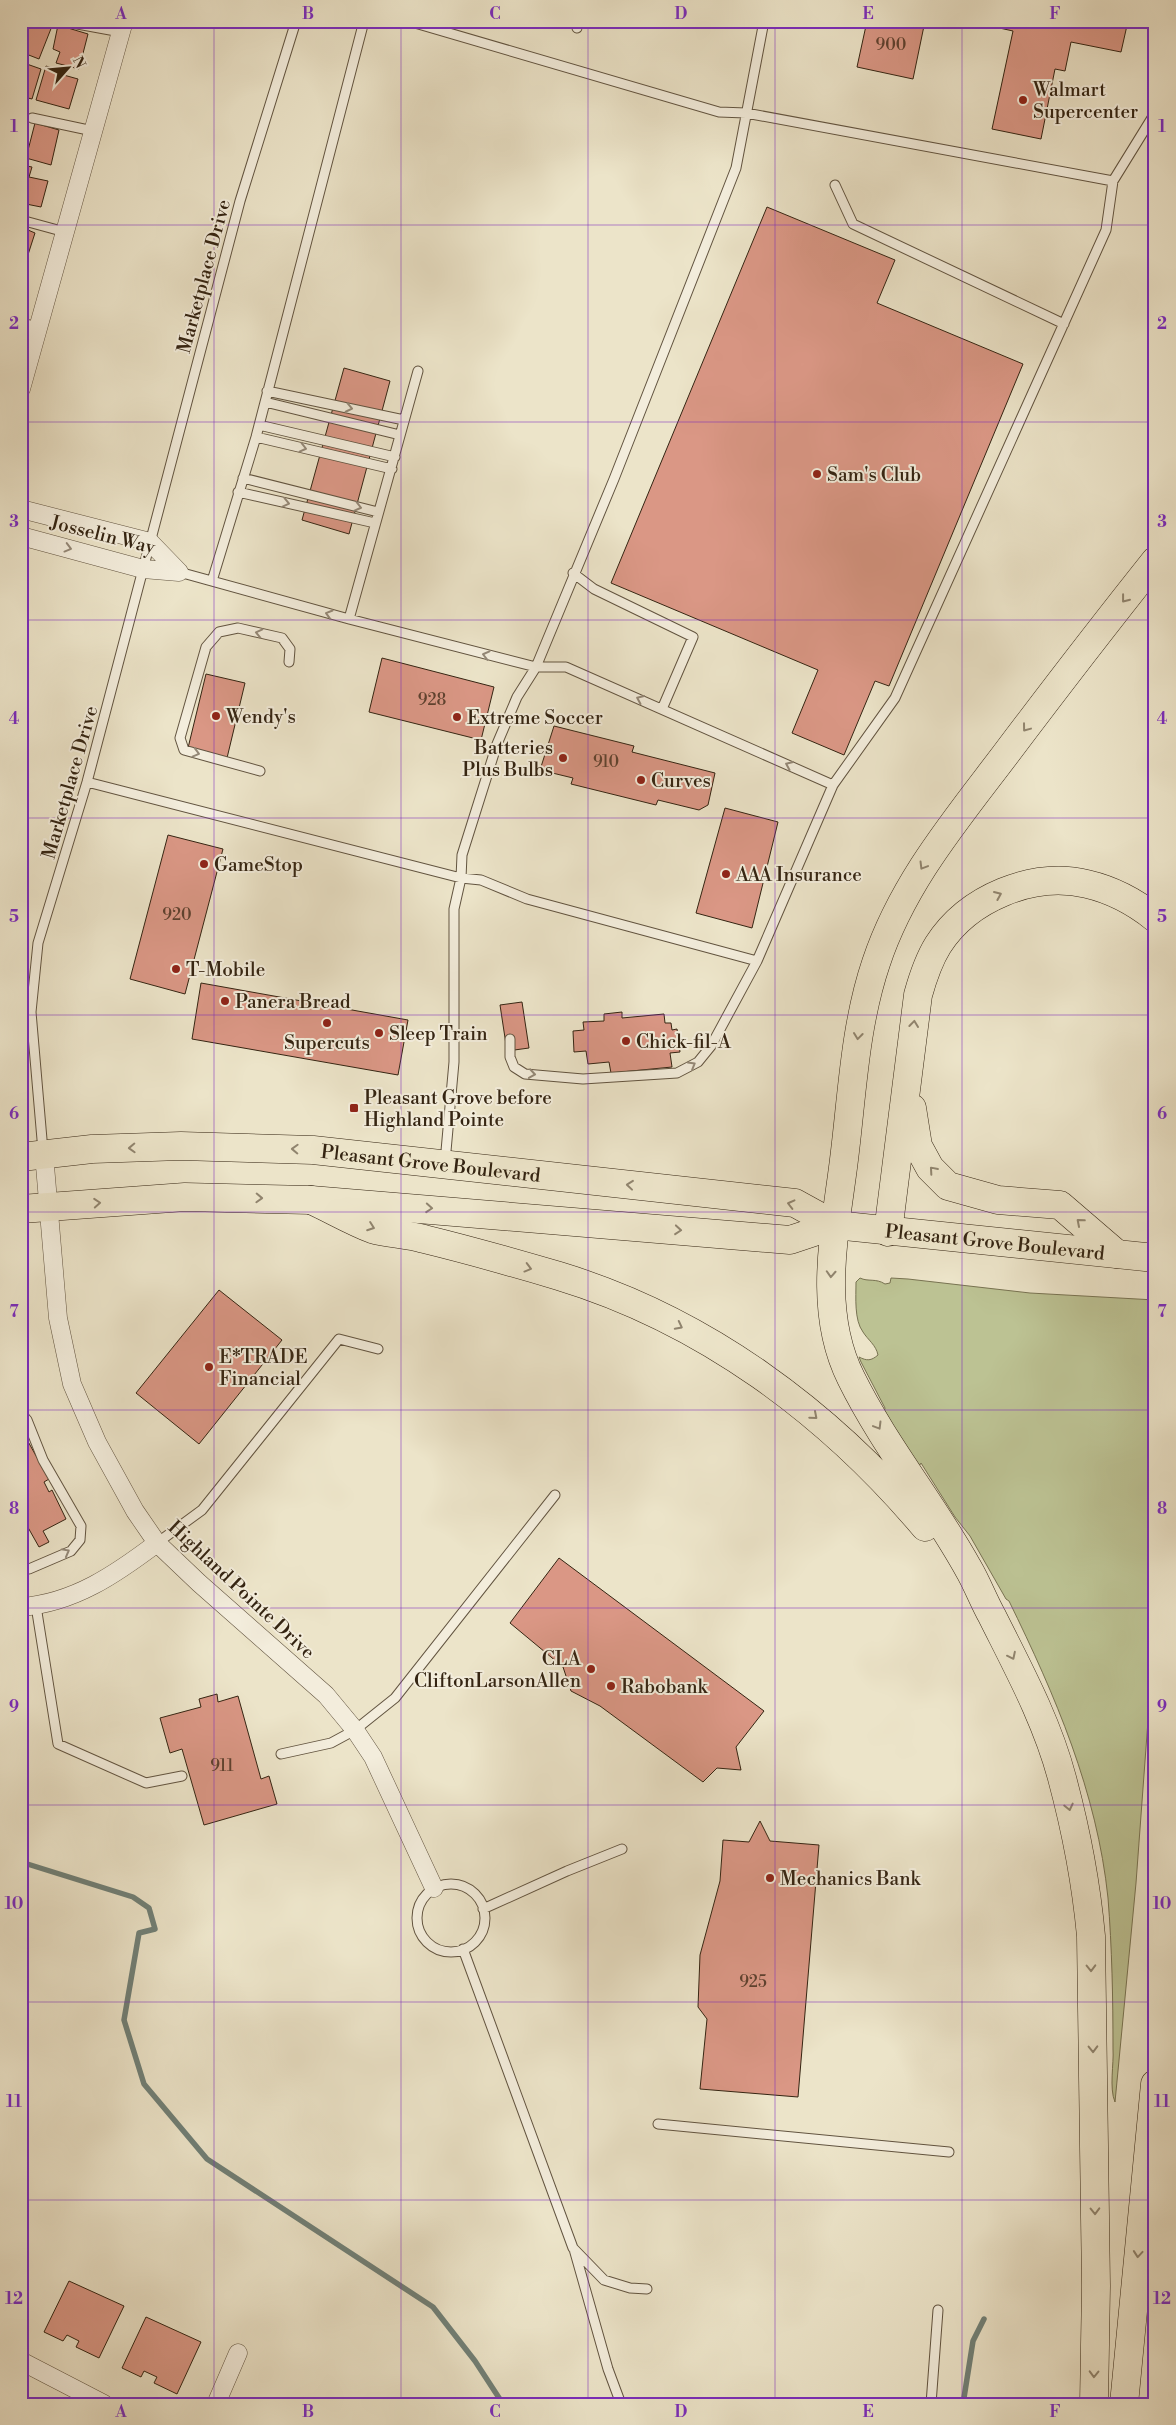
<svg xmlns="http://www.w3.org/2000/svg" width="1176" height="2425" viewBox="0 0 1176 2425" font-family="'Libre Bodoni',serif">
	<style>
		.green { fill: #bcc293; stroke: #787352 }
		.lines { fill: none; stroke-linecap: round; stroke-linejoin: round }
		.stream { stroke: #718077; stroke-width: 5.5 }
		.building { fill: #da9785; stroke: #342412 }
		.service-casing { stroke: #625440; stroke-width: 11 }
		.minor-casing { stroke: #625440; stroke-width: 19 }
		.primary-casing { stroke: #342412; stroke-width: 29 }
		.motorway-casing { stroke: #342412; stroke-width: 29 }
		.service { stroke: #f3eddc; stroke-width: 9 }
		.minor { stroke: #f3eddc; stroke-width: 18 }
		.primary { stroke: #ece4c9; stroke-width: 28 }
		.motorway { stroke: #ece4c9; stroke-width: 28 }
		.oneway { stroke: #948877 }
		.oneway2 { stroke: #90846e }
		.grid { fill: none; stroke: #7b2cbf; stroke-width: 1; stroke-opacity: 0.55 }
		.poi-dot { fill: #8f2418; stroke: #f3eddc; stroke-width: 2 }
		.labels { text-anchor: middle; stroke-width: 4; stroke-linejoin: round; paint-order: stroke }
		.number-label { font-size: 16px; fill: #5e412f }
		.poi-label { font-size: 19px; fill: #342412; stroke: #f3eddc; text-anchor: start }
		.street-label { font-size: 19px; fill: #342412; stroke: #f3eddc }
		.neatline { fill: none; stroke: #7b2cbf; stroke-width: 2 }
		.grid-label { font-size: 16px; text-anchor: middle; font-weight: bold; fill: #7b2cbf }
	</style>
	<rect width="100%" height="100%" fill="#ece4c9"/>
	<filter id="stains"><feTurbulence type="fractalNoise" baseFrequency=".004" numOctaves="4"/><feColorMatrix values="0 0 0 0 .2 0 0 0 0 .09 0 0 0 0 .02 0 0 0 .5 -.17"/></filter>
	<radialGradient id="worn" r=".72"><stop offset=".6" stop-color="#630" stop-opacity="0"/><stop offset="1" stop-color="#630" stop-opacity=".3"/></radialGradient>
	<path class="green" d="M860,1278C868,1282 876,1278 885,1284L890,1283L891,1278L908,1279L1030,1293L1155,1300V1626L1136,1883L1115,2102C1109,2088 1114,2064 1113,2049C1113,1998 1112,1948 1108,1898C1097,1792 1055,1695 1009,1601L1006,1599L970,1536L955,1517L921,1463L918,1468L884,1414L885,1408L861,1362L859,1357C867,1361 871,1361 878,1355C876,1345 868,1340 863,1332C854,1320 856,1297 856,1282Z"/>
	<g class="lines">
		<path class="stream" d="M21,1862L133,1897L149,1908L155,1929L139,1933L124,2020L144,2084L207,2159L433,2307L475,2361L503,2404
			M963,2404L973,2341L984,2319"/>
	</g>
	<path class="building" d="M29,21H54L39,59L21,52V43Z
		M867,21H925L913,79L857,67Z
		M968,21H1128L1121,52L1071,42L1065,71L1055,69L1041,139L992,129L1013,31Z
		M58,25L88,34L79,69L56,63L60,52L53,49Z
		M21,62L41,69L32,99L24,97L21,106Z
		M46,66L62,71L60,74L78,79L69,109L36,100Z
		M21,112L26,113L21,142Z
		M35,123L59,130L51,165L26,158Z
		M21,165L32,167L29,177L48,181L41,207L21,203Z
		M767,207L895,260L877,303L1023,364L889,686L875,681L844,755L792,733L818,670L611,583Z
		M21,227L35,233L25,264L21,262Z
		M344,368L390,381L349,534L302,520Z
		M382,658L494,687L481,740L369,712Z
		M206,674L245,683L227,758L188,748Z
		M554,726L634,746L632,752L715,773L708,805L699,810L658,800L656,805L571,784L573,778L540,770Z
		M725,808L778,822L752,928L696,913Z
		M168,835L223,849L185,994L130,979Z
		M201,983L408,1020L398,1075L192,1039Z
		M522,1002L529,1048L507,1051L500,1005Z
		M622,1012V1018L664,1014L665,1023H671L672,1030L677,1029L680,1052L670,1053L672,1067L611,1073L609,1062L588,1064L586,1051L574,1052L573,1031L584,1030L583,1022L604,1021V1014Z
		M219,1290L282,1340L199,1444L136,1393Z
		M21,1429L49,1479L44,1482L49,1492L52,1490L66,1519L43,1531L49,1542L39,1547L21,1515Z
		M559,1558L764,1711L736,1747L741,1770L717,1768L703,1782L600,1706L571,1691L563,1667L510,1623Z
		M217,1694L218,1702L238,1696L261,1779L269,1776L277,1804L204,1825L182,1749L170,1753L160,1718L201,1707L199,1699Z
		M760,1821L770,1841L819,1845L798,2097L700,2089L707,2019L698,2007L700,1955L720,1881L723,1840L749,1842Z
		M69,2281L124,2306L99,2358L76,2347L79,2341L67,2335L63,2341L44,2332Z
		M146,2317L201,2342L177,2394L154,2383L157,2377L144,2371L141,2377L122,2368Z"/>
	<g class="lines">
		<defs>
			<path id="service" d="M61,21L121,32
				M408,21L719,112L746,113L1113,181
				M577,28L578,21
				M32,118L93,131
				M835,185L853,224L1064,324
				M21,220L65,232
				M21,323L38,327
				M267,391L404,420
				M265,402L400,435
				M259,425L395,457
				M256,437L392,469
				M243,478L378,512
				M238,492L375,523
				M179,572L349,619L536,667H566L833,785
				M573,573L594,589L693,637L662,709
				M212,581L256,437L364,21
				M349,619L418,371
				M260,771L184,750L180,738L206,647L219,632L238,628L282,638L290,649L289,662
				M87,782L461,878L481,880L527,899L757,961
				M510,1039V1057L514,1067L525,1074L583,1079L677,1073L698,1062L711,1046L757,961L833,785L895,698L1106,230L1113,181L1155,113
				M43,1151L31,1012L38,943L87,782L240,201L296,21
				M445,1162L454,1062V909L461,878L462,855L497,744L517,697L536,667L614,479L736,168L764,21
				M21,1413L27,1420L43,1460L81,1526L80,1540L71,1551L29,1569H21
				M157,1543L202,1510L339,1339L378,1349
				M36,1606L58,1744L146,1783L182,1776
				M281,1754L331,1743L355,1730L395,1698L555,1495
				M417 1918a34 34 0 1 1 68 0a34 34 0 1 1-68 0Z
				M483,1909L567,1871L622,1849
				M463,1949L573,2248L604,2280L630,2288L647,2289
				M658,2124L949,2152
				M574,2249L608,2369L621,2404
				M931,2404L938,2310"/>
			<path id="minor" d="M21,389L124,21
				M21,509L150,542L179,572
				M21,536L143,569L179,572
				M44,1154L58,1318L72,1384L97,1442L135,1511L157,1543L199,1583L326,1695L355,1730L373,1757L434,1888
				M21,1607C74,1603 116,1574 157,1543
				M21,2361L104,2404
				M216,2404L238,2353"/>
			<g id="primary">
				<path id="s1" d="M21,1157L92,1149L181,1146L313,1150L795,1203L835,1225L1155,1258"/>
				<path d="M21,1209L185,1197L311,1200L790,1240L835,1225"/>
			</g>
			<path id="motorway" d="M912,1108L918,1146L930,1168L948,1186L998,1200L1060,1205L1117,1254
				M311,1200C331,1209 351,1221 372,1229C389,1234 407,1234 424,1239C469,1250 515,1263 559,1276C704,1320 828,1412 925,1527
				M888,1232L918,995C923,977 928,961 938,945C968,898 1033,871 1087,884C1113,890 1135,902 1155,918
				M1094,2404L1096,2286L1091,1936C1086,1882 1076,1830 1062,1778C1047,1721 1018,1668 992,1616C983,1600 977,1583 968,1568C932,1503 884,1445 851,1378C819,1314 833,1242 842,1175C852,1104 853,1031 876,963C902,884 955,821 1005,755C1054,690 1104,625 1155,561
				M1124,2404L1155,2084"/>
		</defs>
		<use href="#service" class="service-casing"/>
		<use href="#minor" class="minor-casing"/>
		<use href="#primary" class="primary-casing"/>
		<use href="#motorway" class="motorway-casing"/>
		<use href="#service" class="service"/>
		<use href="#minor" class="minor"/>
		<use href="#primary" class="primary"/>
		<use href="#motorway" class="motorway"/>
	</g>
	<defs><path id="oneway-chevron" d="M-2-3.5L2.5 0L-2 3.5" fill="none" stroke-width="1.6" stroke-linecap="round" stroke-linejoin="round" transform="scale(1.25)"/></defs>
	<g class="oneway">
		<use href="#oneway-chevron" transform="translate(349 408) rotate(12)"/>
		<use href="#oneway-chevron" transform="translate(303 448) rotate(14)"/>
		<use href="#oneway-chevron" transform="translate(286 503) rotate(13)"/>
		<use href="#oneway-chevron" transform="translate(358 507) rotate(14)"/>
		<use href="#oneway-chevron" transform="translate(68 548) rotate(15)"/>
		<use href="#oneway-chevron" transform="translate(329 614) rotate(-164)"/>
		<use href="#oneway-chevron" transform="translate(259 633) rotate(-167)"/>
		<use href="#oneway-chevron" transform="translate(486 655) rotate(-166)"/>
		<use href="#oneway-chevron" transform="translate(640 699) rotate(-156)"/>
		<use href="#oneway-chevron" transform="translate(196 753) rotate(15)"/>
		<use href="#oneway-chevron" transform="translate(789 765) rotate(-156)"/>
		<use href="#oneway-chevron" transform="translate(692 1065) rotate(-30)"/>
		<use href="#oneway-chevron" transform="translate(532 1074) rotate(8)"/>
		<use href="#oneway-chevron" transform="translate(66 1552) rotate(-29)"/>
	</g>
	<g class="oneway2">
		<use href="#oneway-chevron" transform="translate(1125 599) rotate(128)"/>
		<use href="#oneway-chevron" transform="translate(1026 728) rotate(127)"/>
		<use href="#oneway-chevron" transform="translate(923 866) rotate(121)"/>
		<use href="#oneway-chevron" transform="translate(998 895) rotate(-23)"/>
		<use href="#oneway-chevron" transform="translate(914 1024) rotate(-83)"/>
		<use href="#oneway-chevron" transform="translate(858 1036) rotate(97)"/>
		<use href="#oneway-chevron" transform="translate(132 1148) rotate(178)"/>
		<use href="#oneway-chevron" transform="translate(295 1149) rotate(-178)"/>
		<use href="#oneway-chevron" transform="translate(933 1170) rotate(-131)"/>
		<use href="#oneway-chevron" transform="translate(630 1185) rotate(-174)"/>
		<use href="#oneway-chevron" transform="translate(259 1198) rotate(2)"/>
		<use href="#oneway-chevron" transform="translate(97 1203) rotate(-4)"/>
		<use href="#oneway-chevron" transform="translate(791 1204) rotate(-166)"/>
		<use href="#oneway-chevron" transform="translate(429 1208) rotate(4)"/>
		<use href="#oneway-chevron" transform="translate(1080 1222) rotate(-139)"/>
		<use href="#oneway-chevron" transform="translate(371 1227) rotate(20)"/>
		<use href="#oneway-chevron" transform="translate(678 1230) rotate(5)"/>
		<use href="#oneway-chevron" transform="translate(528 1268) rotate(15)"/>
		<use href="#oneway-chevron" transform="translate(831 1274) rotate(93)"/>
		<use href="#oneway-chevron" transform="translate(679 1326) rotate(27)"/>
		<use href="#oneway-chevron" transform="translate(814 1416) rotate(41)"/>
		<use href="#oneway-chevron" transform="translate(878 1426) rotate(59)"/>
		<use href="#oneway-chevron" transform="translate(1012 1656) rotate(64)"/>
		<use href="#oneway-chevron" transform="translate(1069 1807) rotate(77)"/>
		<use href="#oneway-chevron" transform="translate(1091 1968) rotate(89)"/>
		<use href="#oneway-chevron" transform="translate(1093 2049) rotate(89)"/>
		<use href="#oneway-chevron" transform="translate(1095 2211) rotate(89)"/>
		<use href="#oneway-chevron" transform="translate(1138 2254) rotate(95)"/>
		<use href="#oneway-chevron" transform="translate(1094 2374) rotate(91)"/>
	</g>
	<path class="grid" d="M214,21V2404M401,21V2404M588,21V2404M775,21V2404M962,21V2404M21,225H1155M21,422H1155M21,620H1155M21,818H1155M21,1015H1155M21,1212H1155M21,1410H1155M21,1608H1155M21,1805H1155M21,2002H1155M21,2200H1155"/>
	<g class="poi-dot">
		<circle cx="1023" cy="100" r="5"/>
		<circle cx="817" cy="474" r="5"/>
		<circle cx="216" cy="716" r="5"/>
		<circle cx="457" cy="717" r="5"/>
		<circle cx="563" cy="758" r="5"/>
		<circle cx="641" cy="780" r="5"/>
		<circle cx="204" cy="864" r="5"/>
		<circle cx="726" cy="874" r="5"/>
		<circle cx="176" cy="969" r="5"/>
		<circle cx="225" cy="1001" r="5"/>
		<circle cx="327" cy="1023" r="5"/>
		<circle cx="379" cy="1033" r="5"/>
		<circle cx="626" cy="1041" r="5"/>
		<rect x="349" y="1103" width="10" height="10" rx="2.5"/>
		<circle cx="209" cy="1367" r="5"/>
		<circle cx="591" cy="1669" r="5"/>
		<circle cx="611" cy="1686" r="5"/>
		<circle cx="770" cy="1878" r="5"/>
	</g>
	<g class="labels">
		<g class="number-label">
			<text x="891" y="50">900</text>
			<text x="432" y="705">928</text>
			<text x="606" y="767">910</text>
			<text x="177" y="920">920</text>
			<text x="222" y="1771">911</text>
			<text x="753" y="1987">925</text>
		</g>
		<g class="poi-label">
			<text x="1033" y="96">Walmart<tspan x="1033" dy="22">Supercenter</tspan></text>
			<text x="827" y="481">Sam's Club</text>
			<text x="226" y="723">Wendy's</text>
			<text x="467" y="724">Extreme Soccer</text>
			<text x="553" y="754" text-anchor="end">Batteries<tspan x="553" dy="22">Plus Bulbs</tspan></text>
			<text x="651" y="787">Curves</text>
			<text x="214" y="871">GameStop</text>
			<text x="736" y="881">AAA Insurance</text>
			<text x="186" y="976">T-Mobile</text>
			<text x="235" y="1008">Panera Bread</text>
			<text x="389" y="1040">Sleep Train</text>
			<text x="636" y="1048">Chick-fil-A</text>
			<text x="327" y="1049" text-anchor="middle">Supercuts</text>
			<text x="364" y="1104">Pleasant Grove before<tspan x="364" dy="22">Highland Pointe</tspan></text>
			<text x="219" y="1363">E*TRADE<tspan x="219" dy="22">Financial</tspan></text>
			<text x="581" y="1665" text-anchor="end">CLA<tspan x="581" dy="22">CliftonLarsonAllen</tspan></text>
			<text x="621" y="1693">Rabobank</text>
			<text x="780" y="1885">Mechanics Bank</text>
		</g>
		<g class="street-label">
			<text transform="translate(203 276) rotate(-75)" y="7">Marketplace Drive</text>
			<text transform="translate(103 534) rotate(14)" y="7">Josselin Way</text>
			<text transform="translate(69 782) rotate(-74)" y="7">Marketplace Drive</text>
			<text dy="7" stroke="none"><textPath href="#s1" startOffset="411">Pleasant Grove Boulevard</textPath></text>
			<text dy="7" stroke="none"><textPath href="#s1" startOffset="984">Pleasant Grove Boulevard</textPath></text>
			<text transform="translate(242 1589) rotate(43)" y="7">Highland Pointe Drive</text>
		</g>
	</g>
	<rect width="1176" height="2425" fill="none" stroke="#ece4c9" stroke-width="55"/>
	<g transform="translate(68 68) rotate(63)" stroke="#f3eddc" stroke-width="4" paint-order="stroke">
	<path d="M0-4L9 19L0 12L-9 19Z" fill="#342412"/>
	<text y="-8" font-size="14" font-weight="bold" text-anchor="middle" fill="#342412">N</text>
	</g>
	<rect x="28" y="28" width="1120" height="2370" class="neatline"/>
	<g class="grid-label">
		<text x="121" y="19">A</text>
		<text x="308" y="19">B</text>
		<text x="495" y="19">C</text>
		<text x="681" y="19">D</text>
		<text x="868" y="19">E</text>
		<text x="1055" y="19">F</text>
		<text x="14" y="132">1</text>
		<text x="1162" y="132">1</text>
		<text x="14" y="329">2</text>
		<text x="1162" y="329">2</text>
		<text x="14" y="527">3</text>
		<text x="1162" y="527">3</text>
		<text x="14" y="724">4</text>
		<text x="1162" y="724">4</text>
		<text x="14" y="922">5</text>
		<text x="1162" y="922">5</text>
		<text x="14" y="1119">6</text>
		<text x="1162" y="1119">6</text>
		<text x="14" y="1317">7</text>
		<text x="1162" y="1317">7</text>
		<text x="14" y="1514">8</text>
		<text x="1162" y="1514">8</text>
		<text x="14" y="1712">9</text>
		<text x="1162" y="1712">9</text>
		<text x="14" y="1909">10</text>
		<text x="1162" y="1909">10</text>
		<text x="14" y="2107">11</text>
		<text x="1162" y="2107">11</text>
		<text x="14" y="2304">12</text>
		<text x="1162" y="2304">12</text>
		<text x="121" y="2417">A</text>
		<text x="308" y="2417">B</text>
		<text x="495" y="2417">C</text>
		<text x="681" y="2417">D</text>
		<text x="868" y="2417">E</text>
		<text x="1055" y="2417">F</text>
	</g>
	<rect width="100%" height="100%" filter="url(#stains)"/>
	<rect width="100%" height="100%" fill="url(#worn)"/>
</svg>
